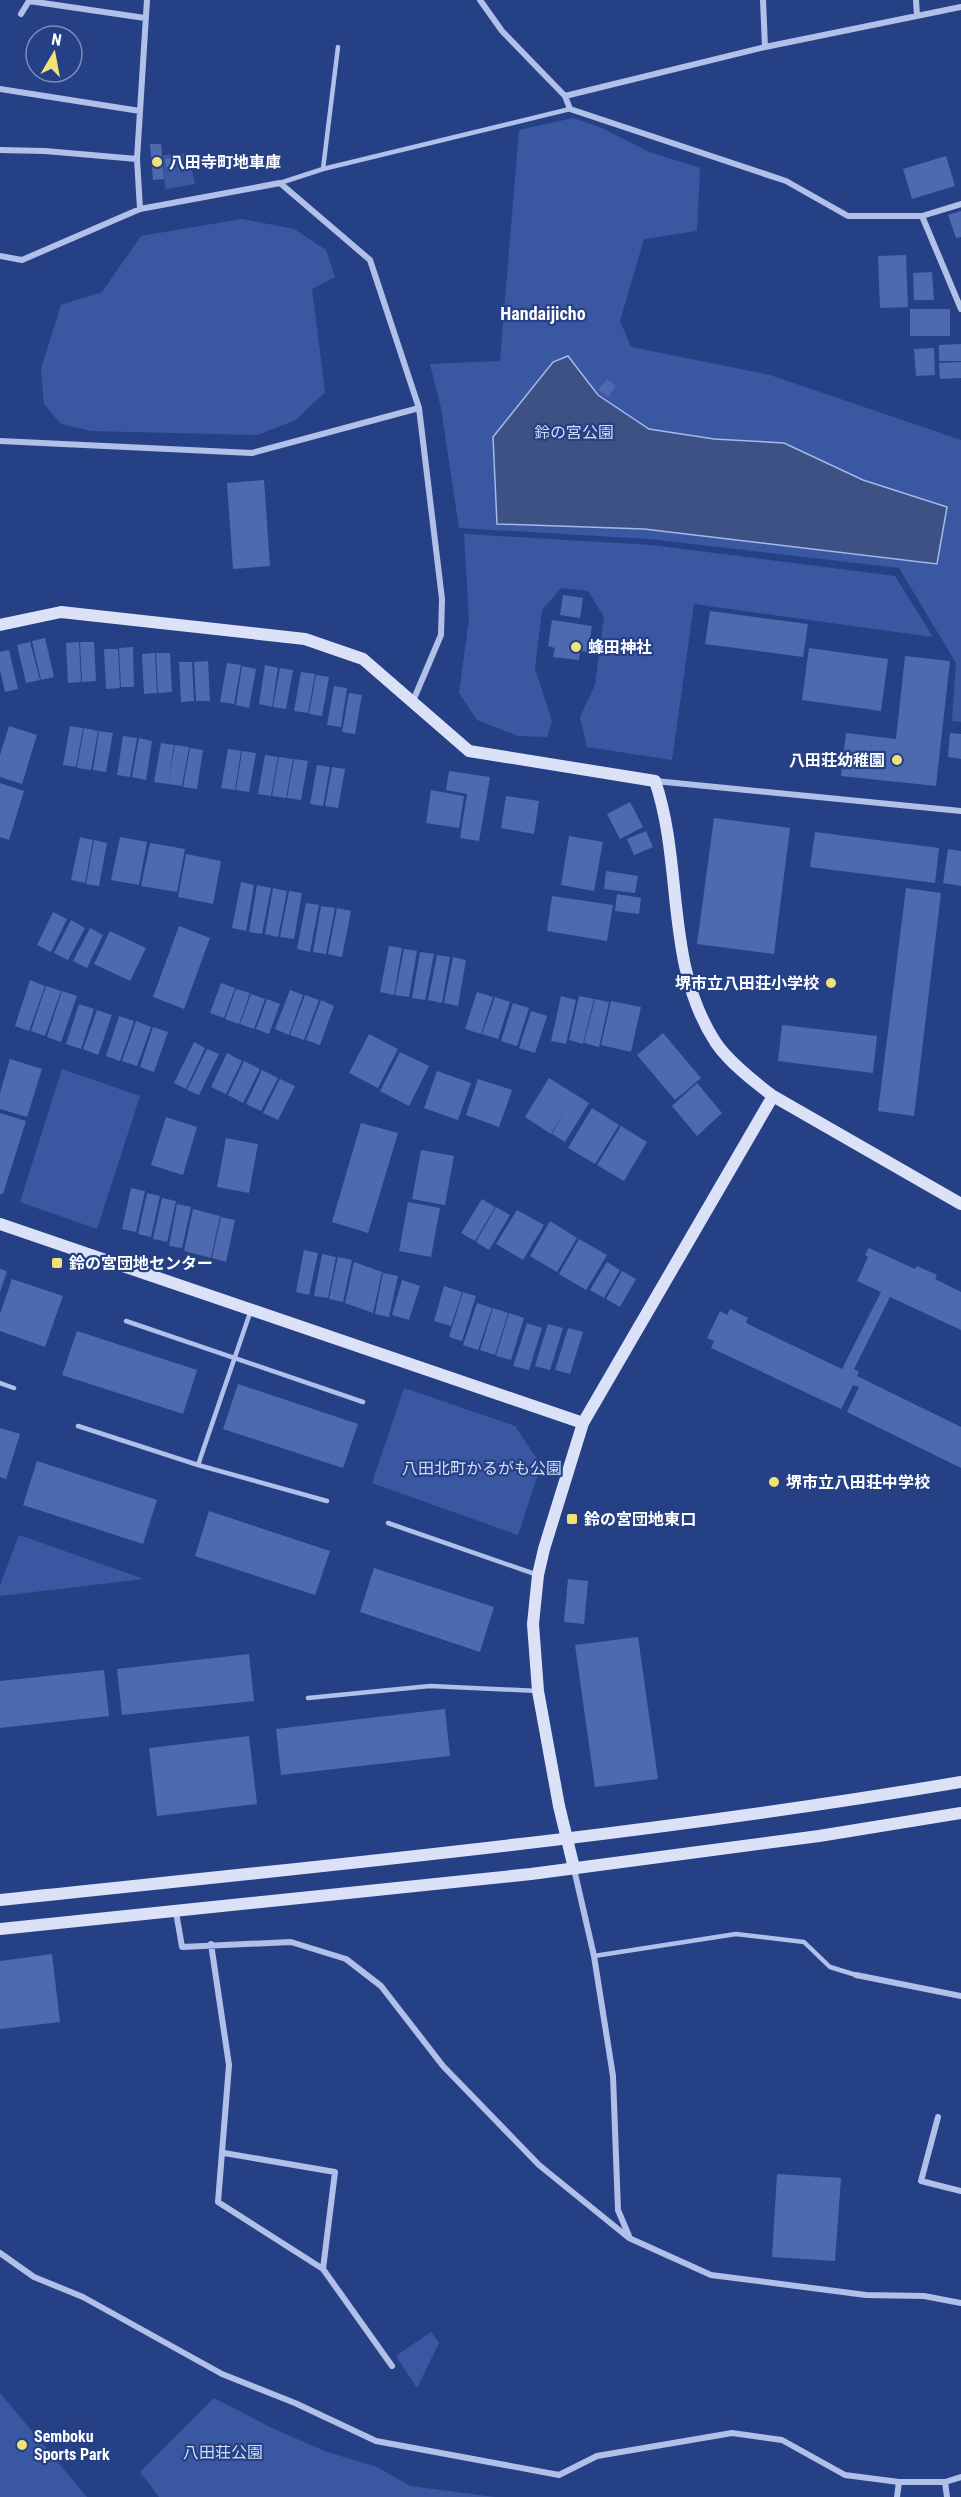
<svg xmlns="http://www.w3.org/2000/svg" width="961" height="2497" viewBox="0 0 961 2497" font-family="'Roboto Condensed','Noto Sans JP',sans-serif">
	<style>
		.green { fill: #3a58a2 }
		.water { fill: #3e5184; stroke: #a5b9e9; stroke-width: 1.5 }
		.building { fill: #4e69ad }
		.lines { fill: none; stroke-linecap: round; stroke-linejoin: round }
		.lane { stroke: #b1c0e8; stroke-width: 4.5 }
		.street { stroke: #b1c0e8; stroke-width: 6 }
		.secondary { stroke: #dbe2f7; stroke-width: 12 }
		.poi-dot { fill: #f1e276; stroke: #264086; stroke-width: 2 }
		.labels { text-anchor: middle; stroke-width: 4.5; stroke-linejoin: round; paint-order: stroke }
		.poi-label { font-size: 16px; font-weight: bold; fill: #fff; stroke: #264086; text-anchor: start }
		.park-label { font-size: 16px; fill: #d4def6; stroke: #264086 }
		.neighbourhood-label { font-size: 18px; font-weight: bold; fill: #fff; stroke: #264086 }
	</style>
	<rect width="100%" height="100%" fill="#264086"/>
	<path class="green" d="M573,118L602,128L649,152L700,168L697,231L644,239L620,321L631,347L770,375L961,440V722L952,721L956,663L899,568L650,539L459,528L441,408L430,364L500,361L519,130Z
		M188,153L195,184L165,189L163,155Z
		M242,219L294,229L326,250L335,277L312,289L325,392L296,420L257,435L91,431L61,424L44,404L41,369L61,305L102,292L141,236Z
		M464,534L651,545L895,576L933,637L694,604L672,760L587,747L580,717L595,685L604,617L588,591L561,588L542,610L535,669L552,721L547,737L518,736L477,720L459,693L469,619Z
		M62,1069L140,1096L97,1229L20,1202Z
		M404,1388L515,1426L541,1465L518,1535L372,1483Z
		M19,1535L144,1579L0,1596V1585Z
		M431,2332L439,2343L417,2388L396,2356Z
		M0,2393L87,2497H0Z
		M214,2398L274,2429L327,2452L377,2467L410,2486L495,2497H159L140,2472Z"/>
	<path class="water" d="M568,356L598,395L649,429L714,439L784,443L863,480L947,507L937,564L644,529L497,524L493,437L553,362Z"/>
	<path class="building" d="M150,144H161L164,179L153,180Z
		M183,156L184,165L166,167L165,159Z
		M946,156L955,186L912,199L903,169Z
		M961,211V237L956,238L948,215Z
		M906,255L908,307L880,308L878,256Z
		M932,272L934,300H914L913,273Z
		M910,309H950V336H910Z
		M961,344V361H939V345Z
		M934,348L935,375L916,376L914,349Z
		M961,362V378L940,379L939,363Z
		M607,379L616,386L608,397L598,390Z
		M264,480L270,566L233,569L227,483Z
		M563,595L583,598L580,618L560,615Z
		M710,611L808,624L803,657L705,644Z
		M552,620L592,626L588,652L580,651L579,660L553,657L555,648L548,646Z
		M45,638L54,677L41,680L32,641Z
		M30,642L40,680L26,683L17,645Z
		M79,642L81,682L68,683L66,643Z
		M80,642H94L96,681L82,682Z
		M133,647L134,687H121L119,648Z
		M809,648L888,659L881,711L802,700Z
		M104,649H118L120,688L106,689Z
		M9,650L18,689L5,692L0,670V652Z
		M155,653L157,693L144,694L142,654Z
		M156,653H170L172,692L158,693Z
		M905,656L950,661L936,786L841,776L846,733L896,739Z
		M208,661L210,701H196L194,662Z
		M179,662H192L194,701L181,702Z
		M227,663L241,665L234,704L220,702Z
		M265,665L278,668L272,707L259,704Z
		M242,666L256,669L249,708L236,705Z
		M280,668L293,670L286,709L273,707Z
		M301,672L315,674L308,713L294,711Z
		M316,675L329,677L322,716L309,714Z
		M334,686L347,688L341,727L327,725Z
		M349,693L362,695L355,734L342,732Z
		M9,726L37,735L22,784L0,777V755Z
		M70,726L83,728L76,767L63,765Z
		M84,728L98,731L91,770L77,768Z
		M99,731L113,733L106,772L93,770Z
		M950,733L961,734V759L948,757Z
		M123,736L137,738L130,777L117,775Z
		M139,738L152,741L146,780L132,777Z
		M161,743L174,745L168,784L154,782Z
		M175,745L189,747L182,786L168,784Z
		M190,748L203,750L197,789L183,787Z
		M228,749L241,751L235,790L221,788Z
		M242,751L256,753L249,792L236,790Z
		M265,755L278,757L271,796L258,794Z
		M279,757L293,759L286,798L272,796Z
		M294,759L308,761L301,800L287,798Z
		M317,765L330,767L323,806L310,804Z
		M332,767L345,769L338,808L325,806Z
		M449,771L490,777L479,841L460,838L467,794L446,790Z
		M0,783L24,791L9,840L0,837Z
		M431,790L464,796L459,828L426,823Z
		M506,796L539,801L534,834L501,828Z
		M630,802L643,827L620,839L607,814Z
		M714,818L790,828L774,954L697,944Z
		M646,831L653,847L634,855L627,839Z
		M815,832L939,848L935,883L810,867Z
		M569,836L603,842L594,891L561,885Z
		M80,837L93,840L85,883L71,880Z
		M120,837L147,842L139,885L111,880Z
		M94,840L107,843L99,886L86,884Z
		M150,843L185,849L177,892L141,886Z
		M948,849L961,851V886L943,883Z
		M186,854L221,861L213,904L178,897Z
		M606,871L638,876L635,893L604,889Z
		M241,882L254,885L246,931L232,928Z
		M257,885L271,888L262,934L249,932Z
		M273,888L287,891L278,937L265,934Z
		M906,888L941,893L914,1116L878,1111Z
		M289,891L302,893L294,939L280,937Z
		M617,894L641,898L639,914L615,911Z
		M552,896L613,905L607,941L547,931Z
		M306,903L319,905L310,952L297,949Z
		M321,906L335,908L326,954L313,952Z
		M337,908L351,911L342,957L328,954Z
		M53,912L67,919L51,952L37,945Z
		M71,920L85,928L68,960L54,953Z
		M179,926L210,938L184,1009L153,997Z
		M90,928L103,935L87,968L73,961Z
		M110,931L146,948L130,981L94,964Z
		M389,946L402,948L394,995L380,992Z
		M404,949L417,951L409,997L395,995Z
		M420,952L434,954L425,1000L412,998Z
		M437,955L450,957L442,1003L428,1000Z
		M453,957L466,960L458,1006L444,1003Z
		M30,980L45,986L29,1031L15,1026Z
		M221,983L235,988L224,1018L210,1013Z
		M46,986L61,991L45,1036L31,1031Z
		M236,989L250,993L239,1024L225,1019Z
		M290,990L303,995L289,1035L275,1029Z
		M62,991L77,996L61,1042L47,1037Z
		M477,992L493,997L481,1034L465,1029Z
		M251,994L265,999L254,1029L240,1024Z
		M305,995L319,1000L304,1040L290,1035Z
		M561,996L576,1000L566,1044L551,1041Z
		M579,996L594,999L583,1044L569,1040Z
		M495,997L510,1002L498,1039L482,1034Z
		M267,999L280,1004L269,1034L256,1029Z
		M595,999L609,1002L599,1047L584,1043Z
		M321,1000L334,1006L320,1045L306,1040Z
		M611,1001L641,1007L631,1052L601,1045Z
		M513,1003L529,1008L517,1046L501,1041Z
		M79,1004L94,1009L81,1049L66,1044Z
		M97,1010L112,1015L98,1055L83,1049Z
		M531,1011L547,1016L535,1053L519,1048Z
		M119,1016L134,1021L120,1061L106,1056Z
		M136,1021L151,1027L137,1066L122,1061Z
		M782,1025L877,1036L873,1073L778,1061Z
		M153,1027L168,1032L154,1072L140,1067Z
		M663,1033L701,1078L675,1100L637,1055Z
		M369,1034L398,1049L378,1088L349,1073Z
		M194,1042L205,1048L186,1089L174,1083Z
		M207,1049L219,1054L199,1095L187,1090Z
		M400,1052L429,1066L409,1106L380,1091Z
		M227,1053L242,1061L226,1094L211,1087Z
		M10,1059L42,1069L27,1117L0,1109V1093Z
		M244,1061L260,1069L243,1103L228,1095Z
		M262,1070L278,1078L261,1111L246,1104Z
		M437,1071L471,1083L458,1120L424,1108Z
		M549,1078L589,1103L565,1142L552,1134L564,1113L551,1134L525,1117Z
		M280,1079L295,1086L278,1120L263,1113Z
		M478,1079L512,1090L499,1127L466,1115Z
		M697,1083L722,1113L697,1136L672,1106Z
		M592,1108L619,1125L595,1164L568,1148Z
		M0,1113L26,1121L3,1194H0Z
		M166,1117L197,1127L183,1175L151,1165Z
		M361,1123L398,1133L368,1233L332,1222Z
		M621,1126L647,1142L624,1181L597,1165Z
		M226,1138L258,1144L249,1193L217,1187Z
		M421,1150L454,1156L445,1205L412,1199Z
		M131,1188L145,1191L136,1232L122,1229Z
		M147,1193L160,1196L151,1237L138,1234Z
		M162,1198L176,1201L167,1242L153,1239Z
		M482,1199L495,1207L475,1241L461,1233Z
		M408,1202L440,1208L431,1257L399,1251Z
		M177,1204L191,1207L182,1248L169,1246Z
		M496,1207L510,1215L489,1250L476,1242Z
		M193,1209L220,1216L211,1258L184,1251Z
		M517,1210L544,1225L523,1260L496,1244Z
		M221,1217L235,1220L226,1262L212,1258Z
		M550,1221L577,1238L557,1272L530,1256Z
		M579,1239L607,1255L586,1290L559,1274Z
		M869,1248L915,1269L917,1266L937,1275L935,1279L961,1292V1330L890,1297L854,1369L859,1372L857,1376L961,1427V1468L847,1412L859,1387L853,1385L841,1409L711,1348L714,1341L707,1338L720,1311L727,1315L730,1309L748,1318L746,1323L842,1369L881,1292L857,1281L868,1257L865,1255Z
		M304,1250L318,1253L309,1295L296,1292Z
		M322,1254L336,1257L328,1298L314,1296Z
		M338,1257L352,1260L343,1302L329,1299Z
		M354,1262L382,1272L373,1313L345,1303Z
		M607,1262L620,1270L604,1298L590,1290Z
		M0,1269L7,1271L0,1292Z
		M622,1271L636,1279L620,1307L606,1299Z
		M383,1273L398,1276L389,1317L375,1314Z
		M12,1279L63,1296L45,1347L0,1331V1314Z
		M402,1280L420,1286L409,1320L392,1315Z
		M444,1286L462,1292L451,1326L434,1321Z
		M463,1292L476,1296L462,1341L449,1337Z
		M477,1303L492,1308L478,1350L463,1345Z
		M493,1308L508,1313L495,1355L480,1350Z
		M509,1313L524,1318L511,1360L496,1356Z
		M527,1323L542,1328L529,1370L513,1366Z
		M548,1324L563,1328L550,1370L535,1366Z
		M568,1328L583,1332L570,1374L555,1370Z
		M77,1331L197,1370L183,1414L62,1375Z
		M238,1384L358,1424L343,1468L223,1429Z
		M0,1428L20,1434L6,1479L0,1477Z
		M37,1461L157,1500L143,1544L23,1505Z
		M209,1511L330,1551L315,1595L195,1556Z
		M374,1568L494,1607L480,1652L360,1612Z
		M568,1579L588,1581L584,1624L564,1622Z
		M638,1637L658,1779L595,1787L575,1645Z
		M249,1654L254,1701L122,1715L117,1669Z
		M104,1670L109,1716L0,1728V1681Z
		M445,1709L450,1756L281,1775L276,1729Z
		M249,1736L257,1804L157,1816L149,1748Z
		M52,1954L60,2022L0,2029V1961Z
		M777,2174L841,2178L835,2261L772,2257Z"/>
	<g class="lines">
		<path class="lane" d="M323,169L338,47
			M280,183L323,169L570,109
			M126,1321L363,1402
			M0,1383L14,1388
			M78,1426L198,1465L327,1501
			M198,1465L251,1310
			M388,1523L538,1575
			M308,1698L430,1686L538,1691
			M594,1956L736,1934L804,1942L830,1967L856,1975"/>
		<path class="street" d="M480,0L502,31L565,96L570,109L786,181L848,216H922L961,309
			M763,0L765,47
			M916,0L917,16
			M21,14L29,1L145,18
			M0,89L140,111
			M565,96L765,47L961,7
			M0,150L45,151L137,159
			M140,209L137,159L147,0
			M922,216L961,204
			M0,256L22,260L140,209L280,183L370,260L419,408L442,599L441,635L413,701
			M0,441L252,453L419,408
			M655,781L961,811
			M574,1869L594,1956L613,2076L618,2210L629,2236
			M176,1912L182,1947L291,1942L346,1959L381,1986L443,2066L539,2165L629,2238L711,2275L866,2295L924,2296L961,2303
			M211,1944L229,2065L218,2202L323,2269L392,2366
			M856,1975L961,1996
			M938,2117L921,2181L961,2191
			M224,2153L335,2172L323,2269
			M0,2253L34,2277L83,2297L222,2374L295,2403L376,2441L559,2475L597,2456L732,2433L782,2440L845,2475L899,2482H945L961,2477
			M945,2482L947,2497
			M897,2497L899,2482"/>
		<path class="secondary" d="M0,625L61,612L305,639L363,659L469,751L655,781C684,866 664,964 716,1043C730,1063 753,1081 773,1096L961,1204
			M0,1224L583,1423
			M574,1868L559,1806L538,1691L533,1624L538,1575L544,1549L583,1423L773,1096
			M0,1900C321,1866 643,1836 961,1782
			M0,1929L531,1874L819,1836L961,1813"/>
	</g>
	<g class="poi-dot">
		<circle cx="157" cy="162" r="6"/>
		<circle cx="576" cy="647" r="6"/>
		<circle cx="897" cy="760" r="6"/>
		<circle cx="831" cy="983" r="6"/>
		<rect x="51" y="1257" width="12" height="12" rx="3"/>
		<circle cx="774" cy="1482" r="6"/>
		<rect x="566" y="1513" width="12" height="12" rx="3"/>
		<circle cx="22" cy="2445" r="6"/>
	</g>
	<g class="labels">
		<g class="poi-label">
			<text x="169" y="168">八田寺町地車庫</text>
			<text x="588" y="653">蜂田神社</text>
			<text x="885" y="766" text-anchor="end">八田荘幼稚園</text>
			<text x="819" y="989" text-anchor="end">堺市立八田荘小学校</text>
			<text x="69" y="1269">鈴の宮団地センター</text>
			<text x="786" y="1488">堺市立八田荘中学校</text>
			<text x="584" y="1525">鈴の宮団地東口</text>
			<text x="34" y="2442">Semboku<tspan x="34" dy="18">Sports Park</tspan></text>
		</g>
		<g class="park-label">
			<text x="574" y="438">鈴の宮公園</text>
			<text x="482" y="1474">八田北町かるがも公園</text>
			<text x="223" y="2458">八田荘公園</text>
		</g>
		<g class="neighbourhood-label">
			<text x="543" y="320">Handaijicho</text>
		</g>
	</g>
	<g transform="translate(54 54) rotate(10)"><circle r="28" fill="#264086" stroke="#7d8cb6" stroke-width="1.5"/>
	<path d="M0-4.5L10 22L0 15L-10 22Z" fill="#f1e276"/>
	<text y="-9" font-size="16" font-weight="bold" text-anchor="middle" fill="#ffffff">N</text>
	</g>
</svg>
